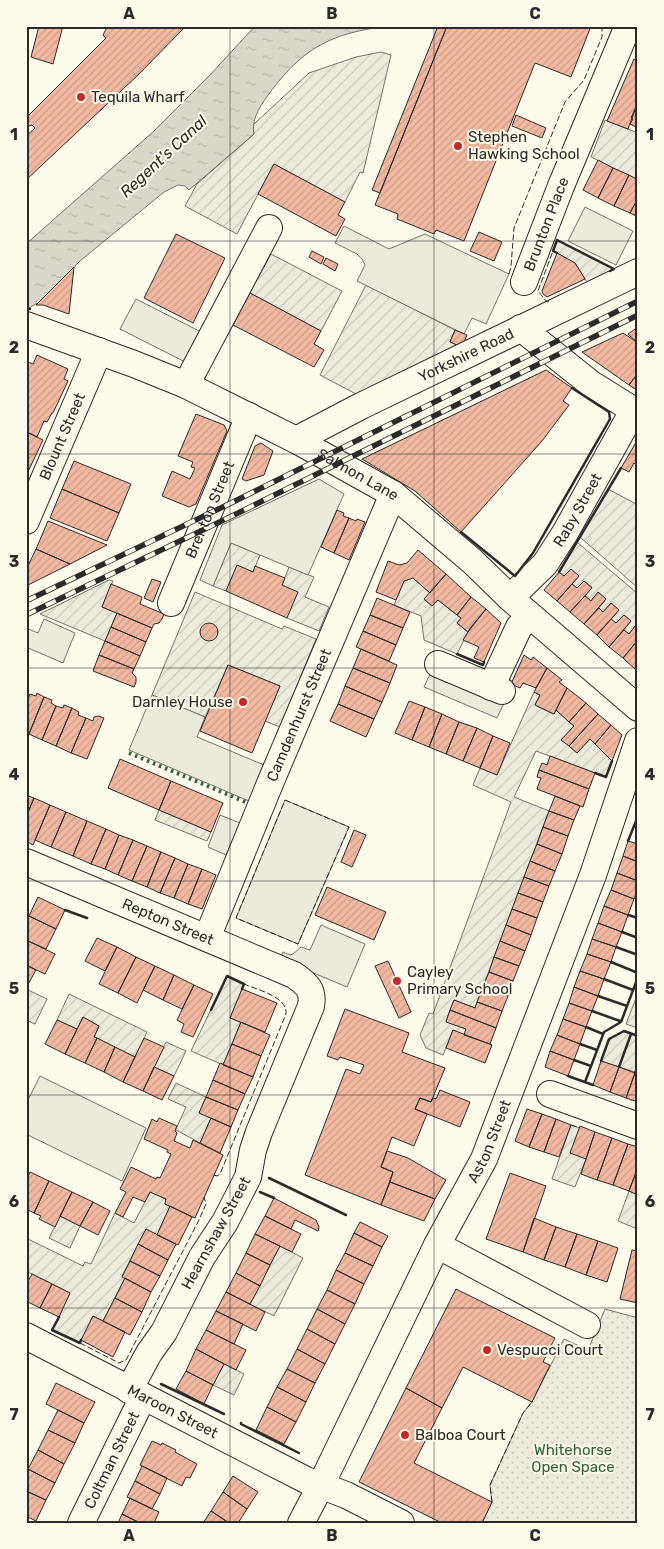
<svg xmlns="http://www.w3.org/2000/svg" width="664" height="1549" viewBox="0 0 664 1549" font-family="Rubik,sans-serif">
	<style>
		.grass { fill: #ecebdb; stroke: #74746e }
		.park { fill: url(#park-dots); stroke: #74746e }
		.garden { fill: url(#garden-furrows); stroke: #74746e }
		.parking { fill: #eceadb; stroke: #74746e }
		.water { fill: url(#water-ripples); stroke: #74746e }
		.building { fill: url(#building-hatch); stroke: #2b2b2b }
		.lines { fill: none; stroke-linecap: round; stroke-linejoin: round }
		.minor-casing { stroke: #2b2b2b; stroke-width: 28 }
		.minor { stroke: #fdfbea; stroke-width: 26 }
		.rail-casing { stroke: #2b2b2b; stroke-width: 5.5 }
		.rail { stroke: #fdfbea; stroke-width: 4; stroke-dasharray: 11; stroke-linecap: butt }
		.hedge { stroke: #34623c; stroke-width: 4; stroke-dasharray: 2.5 4; stroke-linecap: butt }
		.fence { stroke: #2b2b2b; stroke-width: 1; stroke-dasharray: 6 2.5; stroke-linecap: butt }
		.wall { stroke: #2b2b2b; stroke-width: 2.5 }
		.grid { fill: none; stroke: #2b2b2b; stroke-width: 1; stroke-opacity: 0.55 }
		.poi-dot { fill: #c62828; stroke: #fdfbea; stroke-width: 2 }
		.labels { text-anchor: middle; stroke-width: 4; stroke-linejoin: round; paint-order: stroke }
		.poi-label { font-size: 15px; fill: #2b2b2b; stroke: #fdfbea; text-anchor: start }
		.street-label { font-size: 15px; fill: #2b2b2b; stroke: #fdfbea }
		.park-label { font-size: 15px; fill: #34623c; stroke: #fdfbea }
		.water-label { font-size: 16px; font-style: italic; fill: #2b2b2b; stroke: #fdfbea }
		.neatline { fill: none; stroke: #2b2b2b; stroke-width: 2 }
		.grid-label { font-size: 16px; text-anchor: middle; font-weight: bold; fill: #2b2b2b }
	</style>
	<defs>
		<pattern id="park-dots" width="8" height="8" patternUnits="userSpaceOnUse" patternTransform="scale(1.25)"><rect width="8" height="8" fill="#ecebdb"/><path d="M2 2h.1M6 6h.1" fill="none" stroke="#cbcabc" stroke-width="1.8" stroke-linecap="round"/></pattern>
		<pattern id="garden-furrows" width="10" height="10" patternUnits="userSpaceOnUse" patternTransform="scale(1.25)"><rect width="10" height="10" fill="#ecebdb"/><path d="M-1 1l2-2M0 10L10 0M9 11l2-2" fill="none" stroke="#cbcabc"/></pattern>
		<pattern id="water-ripples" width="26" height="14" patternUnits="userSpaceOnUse" patternTransform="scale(1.25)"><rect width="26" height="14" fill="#d8d7c9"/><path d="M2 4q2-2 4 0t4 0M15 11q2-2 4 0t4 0" fill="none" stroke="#bab9ad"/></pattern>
		<pattern id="building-hatch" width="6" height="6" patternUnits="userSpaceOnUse" patternTransform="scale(1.25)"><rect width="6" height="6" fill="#f2b8a0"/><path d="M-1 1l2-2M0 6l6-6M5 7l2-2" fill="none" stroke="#d09e8a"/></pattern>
	</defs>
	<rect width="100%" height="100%" fill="#fdfbea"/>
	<path class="grass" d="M285,800L349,827L298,944L236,918Z"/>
	<path class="park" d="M605,1309L638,1318V1523H482L492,1502L490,1485L523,1413L532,1402L564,1339L588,1350Z"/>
	<path class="garden" d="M381,52L391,55L363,173L360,172L345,202L274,164L237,234L185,206L197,184L254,134L253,125L309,73L356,57Z
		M605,120L638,133V180L591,157Z
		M557,240L614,269L587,282L575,263L553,251Z
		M271,254L342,291L321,331L250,293Z
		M366,285L455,330L450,342L457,345L356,394L320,375Z
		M608,489L638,505V588L580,537Z
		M577,542L638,594V626L636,625L629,634L624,630L631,621L624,615L616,623L611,619L619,610L611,603L603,612L599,608L606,599L598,592L591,601L585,596L592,587L584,581L577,588L572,584L579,576L571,569L564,576L559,572Z
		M231,543L260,555L253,572L237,566L226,591L213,586Z
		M289,567L314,577L305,597L329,607L319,631L287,618L282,585Z
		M413,578L430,593L425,600L432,606L438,600L461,618L457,623L468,632L457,654L424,640L421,616L394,605L404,581Z
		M109,580L113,581L102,607L117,613L105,641L40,614Z
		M195,592L282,629L284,626L316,639L280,727L265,721L280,686L228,665L205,717L152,695Z
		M534,692L540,695L535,705L553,714L556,710L574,726L562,740L577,753L590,739L612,761L606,777L536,751L514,797L549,811L475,1008L454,1000L446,1021L466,1029L464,1035L453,1030L443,1055L426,1048L420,1035L429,1013L433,1014L511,802L473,785L480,768L497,775Z
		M159,810L211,832L207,841L155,820Z
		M227,976L244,984L230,1018L241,1022L223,1065L191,1051Z
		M26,989L47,999L35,1024L26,1020Z
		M638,993V1028L626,1024Z
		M69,994L147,1032L135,1057L94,1037L99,1026L83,1017L77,1029L57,1020Z
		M624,1031L638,1036V1073L601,1061L609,1039Z
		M166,1042L186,1051L174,1076L154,1067Z
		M176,1083L206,1097L199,1113L211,1118L200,1143L178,1131H175L186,1107L168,1099Z
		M571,1125L580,1128L586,1159L575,1187L552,1179Z
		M629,1191L638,1195V1220L635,1228L618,1221Z
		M150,1192L166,1199L165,1204L170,1206L157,1235L146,1229L122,1276L125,1278L103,1321L93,1316L80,1343L52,1330L70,1293L26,1271V1238L83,1266L85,1262L91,1264L115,1213L134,1223Z
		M60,1216L80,1226L70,1248L49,1238Z
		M280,1246L303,1258L274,1316L250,1304Z
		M224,1364L244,1374L234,1395L213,1385Z"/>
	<path class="parking" d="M585,207L633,231L616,265L568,241Z
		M344,226L389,249L425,234L509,274L486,324L472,318L464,334L357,281L365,265L362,259L357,254L335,243Z
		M136,299L207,335L191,365L120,329Z
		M319,479L344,494L308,575L231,543L213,586L200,580L222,525Z
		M44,619L75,633L63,663L26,647V628L38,633Z
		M431,672L504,703L497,718L424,687Z
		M152,695L205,717L197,737L264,765L249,801L129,750Z
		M220,815L240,823L226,855L208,847Z
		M321,925L365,944L347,987L280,959L283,952L290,955L293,954L301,947L310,950Z
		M40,1076L146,1128L122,1181L26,1134V1104Z"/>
	<path class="water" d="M255,26H387C328,34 301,49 266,98C259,108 251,121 254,134L189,190L185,186L178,185L164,192L80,261L42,300L26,310V244L154,131L210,75Z"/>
	<path class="building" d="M39,26H63L53,64L31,57Z
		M116,26H186L137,76L26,180V136L35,128L32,125L26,127V118L106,38L103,35L106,29L109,27L112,29Z
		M438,26H447L380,193L372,190Z
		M447,26H591L571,77L535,63L464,241L436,230L434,234L397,219L398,214L375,205Z
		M634,59L638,61V102L628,129L607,121Z
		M638,102V128L630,124L633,119L631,118Z
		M516,115L546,128L542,138L512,126Z
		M598,160L613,168L598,198L583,190Z
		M274,164L345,202L338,215L345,219L336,236L258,194Z
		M613,168L629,175L614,206L598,198Z
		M629,175L638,180V198L630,213L614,206Z
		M638,198V217L630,213Z
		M479,232L502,242L494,261L470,251Z
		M176,234L225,258L193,323L144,298Z
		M312,251L324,257L321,264L309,257Z
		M557,253L575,263L585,279L547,297L543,294L542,291Z
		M326,258L338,264L335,271L323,264Z
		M74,267L69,314L43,305H36Z
		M250,293L321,331L314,344L324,350L314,367L233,325Z
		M638,327V343L628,334Z
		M455,330L467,335L464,342L457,345L450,342Z
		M623,333L638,343V373L629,385L582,352Z
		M37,355L68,369L64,379L68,381L53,413H52L47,422L44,421L37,437L29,433L26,438V366L28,362L33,364Z
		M546,370L572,388L563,401L569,405L542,441L461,532L415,491L362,459Z
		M638,373V391L629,385Z
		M196,414L224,425L227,431L196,504L189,507L162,496L172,471L190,479L195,468L191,467L193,462L178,456Z
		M29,433L43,440L26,476V438Z
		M638,439V465L634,463L629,472L621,468Z
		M261,443L273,451L264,475L246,481L242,479L255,446Z
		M74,461L131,484L119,513L62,489Z
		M62,489L119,513L107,541L50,518Z
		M337,510L344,513L343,516L349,518L334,553L321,547Z
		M349,518L356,521L357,519L365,522L349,560L334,553Z
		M48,521L107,545L70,564L36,549Z
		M36,549L70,564L26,586V570Z
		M418,550L446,574L430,593L413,578L404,581L396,600L376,592L388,561L399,565L407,563Z
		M237,565L253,572L255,566L285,578L282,585L298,592L287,618L226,591Z
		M571,569L579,576L557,601L544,590L559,572L564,576Z
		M446,574L471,597L457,615L438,600L432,606L424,599Z
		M152,579L161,582L153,602L144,598Z
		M584,581L592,588L570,612L557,601L572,584L577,588Z
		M111,584L142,597L140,604L164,614L162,619L159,623L154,624L152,628L102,607Z
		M598,592L606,599L584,624L570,612L585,596L591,601Z
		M471,597L486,609L468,632L457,623L461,618L457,615Z
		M377,598L410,612L403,628L370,615Z
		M611,603L619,610L597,635L584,624L599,608L603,612Z
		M486,609L501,623L484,662L474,658L479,647L463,640L471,627Z
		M117,613L152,628L146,642L111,627Z
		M370,615L403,628L396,645L363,631Z
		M624,615L631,621L609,647L597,635L611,619L616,623Z
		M200 632a9 9 0 1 1 18 0a9 9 0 1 1-18 0Z
		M636,625L638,626V640L623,658L609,647L624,630L629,634Z
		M111,627L146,642L140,656L105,641Z
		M363,631L396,645L389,661L356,647Z
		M105,641L140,656L134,669L99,655Z
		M637,641L638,668L636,670L623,658Z
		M361,649L397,665L390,683L353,668Z
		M99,655L134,669L132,673L136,677V682L134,687L93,671Z
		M524,655L531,660L533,657L547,668L536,688L523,683L520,688L511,684Z
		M228,665L280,686L252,753L200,731Z
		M353,668L390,683L382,702L345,686Z
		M547,668L562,680L559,682L567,688L554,714L535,705L540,695L534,692Z
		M345,686L382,702L374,719L338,704Z
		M567,688L586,703L569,722L556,710Z
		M37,693L44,697L29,734L26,733V703L30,694L36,696Z
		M44,697L52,700L51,703L56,706L42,740L29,734Z
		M409,701L425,707L412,740L395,733Z
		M586,703L598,714L569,746L561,740L574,726L569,722Z
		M338,704L374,719L366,737L330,721Z
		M64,705L72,708L56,746L42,740L56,706L63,708Z
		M425,707L442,714L429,747L412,740Z
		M72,708L79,712L78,715L86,718L71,753L56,746Z
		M442,714L459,722L446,754L429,747Z
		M598,714L611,725L595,744L590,739L577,753L569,746Z
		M98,716L104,718L87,759L71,753L86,718L93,721L94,717Z
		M459,722L477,728L463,761L446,754Z
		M611,725L622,735L612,761L595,744Z
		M477,728L493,736L480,768L463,761Z
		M493,736L510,743L497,775L480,768Z
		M550,756L595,773L589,789L539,770L542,763L547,765Z
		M120,759L171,781L159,810L108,788Z
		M539,770L589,789L583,807L537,789L541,778L537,777Z
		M171,781L223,803L211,832L159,810Z
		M26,795L34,798L26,817Z
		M555,796L580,806L574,820L549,811Z
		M34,798L50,805L33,845L26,841V817Z
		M50,805L66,812L51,847L35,840Z
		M549,811L574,820L568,836L543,827Z
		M66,812L87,821L73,856L51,847Z
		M87,821L106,829L91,864L73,856Z
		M543,827L568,836L562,854L537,844Z
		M106,829L119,835L105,869L91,864Z
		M354,830L366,835L352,867L341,862Z
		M119,835L133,840L118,875L105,869Z
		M133,840L147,846L132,881L118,875Z
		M628,841L638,844V862L623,856Z
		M537,844L562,854L555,871L530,861Z
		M147,846L161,852L147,887L132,881Z
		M161,852L175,858L160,893L147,887Z
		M623,856L638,862V881L617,873Z
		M175,858L188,864L174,898L160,893Z
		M530,861L555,871L549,886L524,877Z
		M188,864L202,869L188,904L174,898Z
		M202,869L216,875L202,909L188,904Z
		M617,873L638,881V890L634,899L611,890Z
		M524,877L549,886L543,902L518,893Z
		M327,887L386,912L374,940L315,915Z
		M611,890L634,899L628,915L604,906Z
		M518,893L543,902L537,918L512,909Z
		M38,897L65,910L56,929L29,916Z
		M604,906L628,915L622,932L598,923Z
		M512,909L537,918L531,935L506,925Z
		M29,916L56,929L46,949L26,940V922Z
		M598,923L622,932L616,947L592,939Z
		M506,925L531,935L525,951L500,941Z
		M97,938L117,947L105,971L85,961Z
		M592,939L616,947L611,962L587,954Z
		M26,940L55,954L45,974L26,965Z
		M500,941L525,951L519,966L494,957Z
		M117,947L136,957L118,993L99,984Z
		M587,954L611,962L604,979L580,971Z
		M136,957L155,966L137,1003L118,993Z
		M494,957L519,966L513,981L489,972Z
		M388,961L411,1012L399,1018L375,966Z
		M26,965L36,970L26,988Z
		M155,966L174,975L163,1000L143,990Z
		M580,971L604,979L598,996L574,987Z
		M489,972L513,981L508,996L483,987Z
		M174,975L194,985L182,1009L163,1000Z
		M194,985L213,994L193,1037L181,1032L184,1024L177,1020Z
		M483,987L508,996L502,1011L477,1002Z
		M574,987L598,996L592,1011L569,1003Z
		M242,989L277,1003L265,1032L230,1018Z
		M454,1000L475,1008L477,1002L502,1011L496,1028L450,1010Z
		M569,1003L592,1011L586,1027L563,1019Z
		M345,1009L409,1033L402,1052L445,1068L431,1102L420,1098L415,1109L427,1114L414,1146L392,1137L381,1167L393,1172L381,1205L305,1175L346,1069L360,1074L364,1065L340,1057L338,1060L327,1056Z
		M450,1010L496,1028L490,1044L464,1035L466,1029L446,1022Z
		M83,1017L99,1026L94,1037L97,1038L85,1063L65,1054Z
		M563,1019L586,1027L580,1044L557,1035Z
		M57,1020L77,1029L65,1054L45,1044Z
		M241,1022L270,1035L261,1056L232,1044Z
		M453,1030L492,1045L485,1063L446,1048Z
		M557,1035L580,1044L574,1060L550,1051Z
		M97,1038L115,1047L104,1072L85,1063Z
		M144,1038L164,1047L143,1091L123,1082Z
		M232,1044L261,1056L253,1077L223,1065Z
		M115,1047L135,1057L123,1082L104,1072Z
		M550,1051L574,1060L568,1076L545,1067Z
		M601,1061L619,1067L610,1092L593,1085Z
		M220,1063L253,1077L245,1094L213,1080Z
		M154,1067L174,1076L162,1100L143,1091Z
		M619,1067L635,1073L626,1098L610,1092Z
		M635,1073H638V1102L626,1098Z
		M213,1080L245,1094L238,1110L206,1097Z
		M440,1090L470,1102L460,1127L415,1109L420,1098L431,1102L433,1098L436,1099Z
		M206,1097L238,1110L231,1127L199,1113Z
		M527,1109L542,1114L529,1147L515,1141Z
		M542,1114L556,1119L544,1152L529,1147Z
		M159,1118L177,1126L175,1131L177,1133L174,1141L190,1148L193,1140L223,1155L195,1218L165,1204L166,1199L150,1192L145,1202L133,1197L123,1217L115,1213L126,1192L120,1189L131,1167L156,1179L157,1177L160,1178L165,1167L171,1154L167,1152L168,1150L144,1139L152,1119L157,1122Z
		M211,1118L231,1127L220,1153L200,1143Z
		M556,1119L571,1125L559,1157L544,1152Z
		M580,1126L595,1132L586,1159L570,1153Z
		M595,1132L612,1138L597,1180L581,1174Z
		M612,1138L628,1144L613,1185L597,1180Z
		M628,1144L638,1147V1167L629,1191L613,1185Z
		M387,1151L408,1158L446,1180L435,1199L390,1182L393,1172L381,1167Z
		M638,1167V1195L629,1191Z
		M30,1172L49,1181L34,1213L26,1209V1181Z
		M510,1173L546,1186L523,1252L486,1239Z
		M49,1181L72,1192L55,1227L39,1219L41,1216L34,1213Z
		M390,1182L435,1199L424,1221L381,1205Z
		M72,1192L93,1202L80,1226L60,1216Z
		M274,1198L316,1220L319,1227L318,1231L295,1220L291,1229L265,1216Z
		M93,1202L110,1211L98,1235L80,1226Z
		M170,1206L192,1217L178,1245L157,1235Z
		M265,1216L301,1234L292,1252L255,1234Z
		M534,1218L556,1227L544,1260L523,1252Z
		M360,1222L388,1236L382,1247L354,1233Z
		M556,1227L577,1234L565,1267L544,1260Z
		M146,1229L176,1244L168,1260L138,1244Z
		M354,1233L382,1247L373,1266L345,1253Z
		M255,1234L280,1246L270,1265L246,1253Z
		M577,1234L598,1241L586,1275L565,1267Z
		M598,1241L618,1248L607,1282L586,1275Z
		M138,1244L168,1260L160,1276L130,1261Z
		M632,1250L638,1251V1303L620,1299Z
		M246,1253L270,1265L260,1286L236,1273Z
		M345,1253L373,1266L364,1284L336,1270Z
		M130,1261L160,1276L151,1292L122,1277Z
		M336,1270L364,1284L355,1304L327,1290Z
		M236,1273L260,1286L250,1304L226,1292Z
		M32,1274L52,1284L40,1308L26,1301V1285Z
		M125,1278L151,1292L142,1312L115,1298Z
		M52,1284L70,1293L59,1317L40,1308Z
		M456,1289L555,1338L543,1362L550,1365L532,1402L463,1367L442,1408L406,1388Z
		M327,1290L355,1304L345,1324L317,1309Z
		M226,1292L265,1312L256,1331L216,1311Z
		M115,1298L142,1312L130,1335L103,1321Z
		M317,1309L345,1324L335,1344L307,1329Z
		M216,1311L243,1324L234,1344L206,1330Z
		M93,1316L125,1332L113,1357L81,1340Z
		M307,1329L335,1344L325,1364L297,1349Z
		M206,1330L246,1350L236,1370L196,1349Z
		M196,1349L224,1364L213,1385L186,1371Z
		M297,1349L325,1364L315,1383L287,1369Z
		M287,1369L315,1383L306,1402L277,1387Z
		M186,1371L213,1385L204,1404L176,1389Z
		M56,1383L95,1402L84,1423L46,1404Z
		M277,1387L306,1402L296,1422L267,1407Z
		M406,1388L442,1408L414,1463L492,1502L482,1523H442L359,1482Z
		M267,1407L296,1422L284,1444L256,1430Z
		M58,1410L84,1423L75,1443L48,1430Z
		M48,1430L75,1443L64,1464L38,1450Z
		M152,1441L161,1445L162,1443L176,1450L175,1452L197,1464L190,1478L186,1477L182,1486L140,1465Z
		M38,1450L64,1464L55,1483L28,1469Z
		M142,1466L167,1478L160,1494L135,1481Z
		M28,1469L55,1483L46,1500L26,1491V1474Z
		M233,1476L258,1492L247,1509L223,1492Z
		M135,1481L160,1494L152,1509L127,1497Z
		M26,1491L46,1500L36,1521L26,1516Z
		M223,1492L247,1509L238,1523H229L211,1511Z
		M130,1498L159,1512L154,1523H140L122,1514Z
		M211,1511L229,1523H203Z
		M122,1514L140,1523H118Z"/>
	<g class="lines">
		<defs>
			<g id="minor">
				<path id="s1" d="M524,282L561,186L628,26"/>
				<path id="s2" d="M26,325L134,364L186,385L296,440L393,494L472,561L510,598L638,708"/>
				<path d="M521,328L590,383L638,413"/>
				<path d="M186,385L269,228"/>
				<path id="s3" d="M296,440L361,406L638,272"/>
				<path id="s4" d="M26,521L99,351"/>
				<path id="s5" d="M510,598L545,564L565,533L633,411"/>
				<path id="s6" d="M171,603L249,416"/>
				<path d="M438,664L502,691"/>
				<path d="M491,687L519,627L530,616"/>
				<path id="s7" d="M26,862L294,975C307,984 314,990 311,1006L259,1132L253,1150L248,1177L225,1222L202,1257L164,1332L149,1353L129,1390"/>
				<path id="s8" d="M207,938L271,781L393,494"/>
				<path d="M550,1094L638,1126"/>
				<path d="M437,1245L587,1325"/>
				<path id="s9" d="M26,1336L306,1480L346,1495L401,1523"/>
				<path id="s10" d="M81,1523L143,1397"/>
				<path id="s11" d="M301,1523L321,1485L437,1245L484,1159L593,875L638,741"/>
			</g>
		</defs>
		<use href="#minor" class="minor-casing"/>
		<use href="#minor" class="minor"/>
		<defs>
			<path id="rail" d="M26,601L227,505L638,301
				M26,615L232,516L638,315"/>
		</defs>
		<use href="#rail" class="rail-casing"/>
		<use href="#rail" class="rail"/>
		<path class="hedge" d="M129,753L248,803"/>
		<path class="fence" d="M509,274L511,266L514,228L565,102L584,80L602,37V26
			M549,301L547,302L538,291L553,251
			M285,800L349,827L298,944L236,918Z
			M571,1125L580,1128
			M214,1175L217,1176L220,1174L286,1014C288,997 258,990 244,984
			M80,1343L119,1363L126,1360L199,1220L206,1204L204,1197
			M492,1502L490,1485L523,1413L532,1402"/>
		<path class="wall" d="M557,253L553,251L557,240L614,269L610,271
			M26,308L30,309
			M461,532L515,576L533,553L610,419L609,412L572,388
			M559,572L621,468
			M457,654L483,665L484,662
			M595,773L606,777L612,761
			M637,836L638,834
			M628,841L638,816
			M65,910L87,918
			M628,915L638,918
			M622,932L638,938
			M616,947L638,955
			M611,962L638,973
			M604,979L633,990
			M598,996L627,1006
			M211,1010L227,976L244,984L242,989
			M592,1011L620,1021
			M586,1027L603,1034
			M580,1044L597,1050
			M574,1060L591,1066
			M601,1061L609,1039L624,1031L638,1036
			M619,1067L631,1034
			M635,1073L638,1066
			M568,1076L593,1085
			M585,1082L604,1032L621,1022L638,977
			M269,1178L346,1215
			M260,1192L274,1198
			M59,1317L52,1330L80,1343L81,1340
			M161,1384L224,1414
			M241,1423V1424L299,1453"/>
	</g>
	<path class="grid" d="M230,26V1523M434,26V1523M26,241H638M26,454H638M26,668H638M26,881H638M26,1095H638M26,1308H638"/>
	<g class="poi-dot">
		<circle cx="81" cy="97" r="5"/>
		<circle cx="458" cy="146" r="5"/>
		<circle cx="243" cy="702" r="5"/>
		<circle cx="397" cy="981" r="5"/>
		<circle cx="487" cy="1350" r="5"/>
		<circle cx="405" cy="1435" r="5"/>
	</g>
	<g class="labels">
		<g class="poi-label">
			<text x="91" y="102">Tequila Wharf</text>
			<text x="468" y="142">Stephen<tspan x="468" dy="17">Hawking School</tspan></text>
			<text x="233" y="707" text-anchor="end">Darnley House</text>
			<text x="407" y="977">Cayley<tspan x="407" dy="17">Primary School</tspan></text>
			<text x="497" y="1355">Vespucci Court</text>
			<text x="415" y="1440">Balboa Court</text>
		</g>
		<g class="street-label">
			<text dy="5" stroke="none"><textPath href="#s1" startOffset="62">Brunton Place</textPath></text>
			<text dy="5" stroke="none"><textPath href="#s3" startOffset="190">Yorkshire Road</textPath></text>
			<text dy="5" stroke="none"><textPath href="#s4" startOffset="92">Blount Street</textPath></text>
			<text dy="5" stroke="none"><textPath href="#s2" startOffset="365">Salmon Lane</textPath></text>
			<text dy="5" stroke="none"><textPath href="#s6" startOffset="101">Brenton Street</textPath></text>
			<text dy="5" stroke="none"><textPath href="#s5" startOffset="112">Raby Street</textPath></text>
			<text dy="5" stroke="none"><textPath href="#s8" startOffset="241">Camdenhurst Street</textPath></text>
			<text dy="5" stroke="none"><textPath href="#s7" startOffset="154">Repton Street</textPath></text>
			<text dy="5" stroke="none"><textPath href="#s11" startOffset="426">Aston Street</textPath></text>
			<text transform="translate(216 1233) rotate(-61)" y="5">Hearnshaw Street</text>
			<text dy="5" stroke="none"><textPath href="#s9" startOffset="165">Maroon Street</textPath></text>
			<text dy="5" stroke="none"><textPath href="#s10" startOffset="70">Coltman Street</textPath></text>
		</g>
		<g class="park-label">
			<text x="573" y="1455">Whitehorse<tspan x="573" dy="17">Open Space</tspan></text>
		</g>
		<g class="water-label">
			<text transform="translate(163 156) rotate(-43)" y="6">Regent's Canal</text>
		</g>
	</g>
	<rect width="664" height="1549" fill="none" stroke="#fdfbea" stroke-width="55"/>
	<rect x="28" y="28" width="608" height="1494" class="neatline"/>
	<g class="grid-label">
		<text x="129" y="19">A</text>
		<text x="332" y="19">B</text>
		<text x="535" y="19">C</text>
		<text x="14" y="140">1</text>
		<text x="650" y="140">1</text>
		<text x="14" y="353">2</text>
		<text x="650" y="353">2</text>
		<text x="14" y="567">3</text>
		<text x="650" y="567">3</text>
		<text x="14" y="780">4</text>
		<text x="650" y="780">4</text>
		<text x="14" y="994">5</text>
		<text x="650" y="994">5</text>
		<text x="14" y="1207">6</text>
		<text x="650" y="1207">6</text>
		<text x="14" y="1420">7</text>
		<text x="650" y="1420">7</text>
		<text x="129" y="1541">A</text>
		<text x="332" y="1541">B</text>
		<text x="535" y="1541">C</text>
	</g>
</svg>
